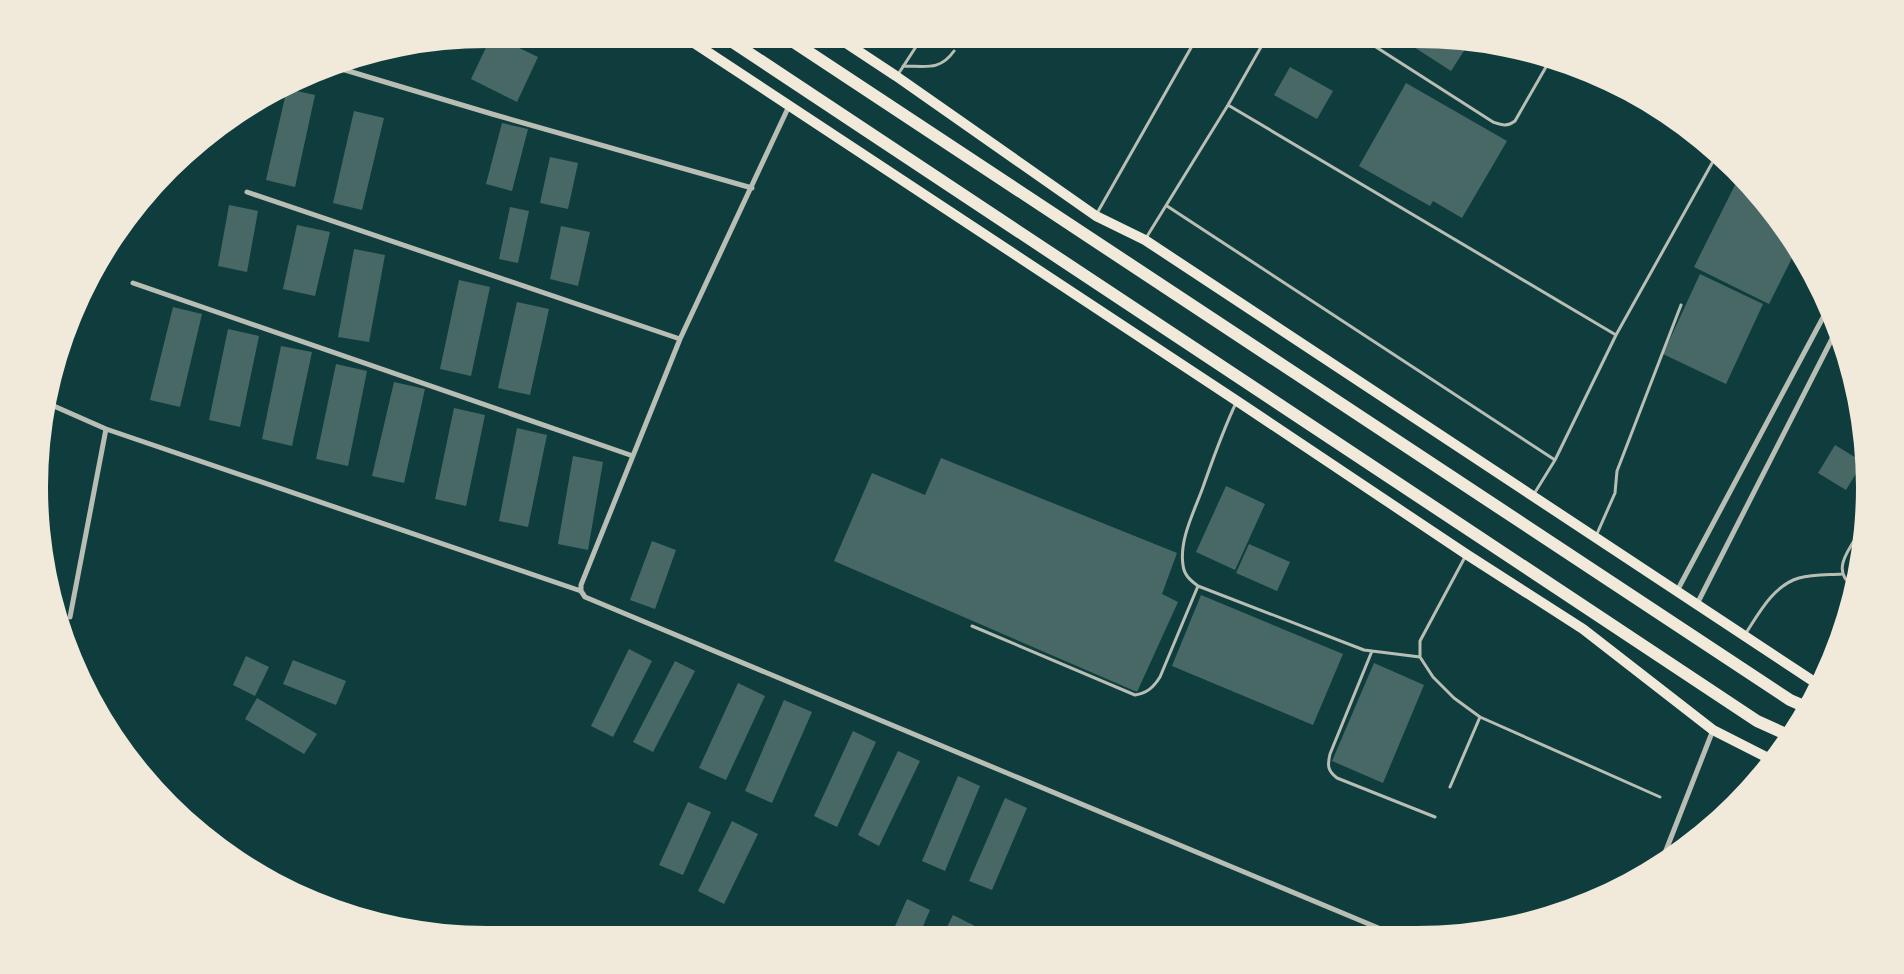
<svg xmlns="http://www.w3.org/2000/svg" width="1904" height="974" viewBox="0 0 1904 974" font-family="'Fira Sans',sans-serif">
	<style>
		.building { fill: #486865 }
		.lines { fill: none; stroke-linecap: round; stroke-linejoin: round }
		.service { stroke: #b8beb3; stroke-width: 3 }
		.minor { stroke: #b8beb3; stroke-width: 5 }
		.secondary { stroke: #f1e9da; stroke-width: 10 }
		.motorway { stroke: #f1e9da; stroke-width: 12 }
	</style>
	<rect width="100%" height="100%" fill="#0f3d3e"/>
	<path class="building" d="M490,39H501L538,57L517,102L471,79Z
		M1403,40H1446L1469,43L1451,71Z
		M1290,67L1333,91L1317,119L1274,95Z
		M1406,83L1507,141L1462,218L1433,201L1430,206L1359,166Z
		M292,90L315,95L295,187L266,180L286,93Z
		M354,111L384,118L362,210L333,203Z
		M502,123L528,129L512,191L486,184Z
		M550,157L578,163L568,209L540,203Z
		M1739,177L1754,191L1796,250L1769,304L1694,267Z
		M229,205L258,211L247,272L218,266Z
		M510,207L529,211L518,263L499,259Z
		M297,225L330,232L315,296L283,289Z
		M561,226L590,232L578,286L550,279Z
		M354,249L385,255L369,342L338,337Z
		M1700,274L1763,304L1726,384L1663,354Z
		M94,276L92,291L89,290L94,277Z
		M459,280L490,287L471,376L440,369Z
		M517,302L549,309L530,395L498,388Z
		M173,307L202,314L180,407L150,400Z
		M228,329L259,336L240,427L209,420Z
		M281,346L312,352L292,446L262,439Z
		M336,364L367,371L348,466L316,459Z
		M394,382L425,389L404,483L372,476Z
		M454,408L485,415L466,506L435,499Z
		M517,428L547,435L528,527L499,521Z
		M1835,445L1863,462L1846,490L1818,473Z
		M573,456L603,462L588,550L558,544Z
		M941,458L1177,553L1162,594L1178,602L1137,692L834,561L872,473L925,495Z
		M1226,486L1265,504L1235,570L1196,552Z
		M652,541L676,550L655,609L630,600Z
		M1249,544L1290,562L1277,591L1236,573Z
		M1201,595L1343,654L1313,725L1172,666Z
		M629,649L652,661L613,737L591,726Z
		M246,656L269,667L255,696L233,685Z
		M293,660L346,681L336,705L283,684Z
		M675,661L695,671L653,752L633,742Z
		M1374,663L1424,685L1383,783L1332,761Z
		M738,683L765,696L726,780L699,768Z
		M257,698L317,734L304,754L245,719Z
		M784,700L812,712L772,803L745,791Z
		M853,731L876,742L837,827L814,816Z
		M898,751L920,761L879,846L858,835Z
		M958,776L980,786L945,871L922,861Z
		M1005,798L1027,808L992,890L969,881Z
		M688,802L711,812L683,875L659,865Z
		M732,821L758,834L724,904L698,891Z
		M907,899L930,910L920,933H892Z
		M953,915L977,927L975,933H944Z"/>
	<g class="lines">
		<path class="service" d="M1365,40L1493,122C1502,125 1507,127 1515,121L1550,60
			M903,66C926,66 940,71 954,51
			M897,76L921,39
			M1228,105L1616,335
			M1167,206L1555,460
			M1096,215L1196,39
			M1146,238L1228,105L1265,40
			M1236,403C1223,430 1213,459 1203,487C1195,510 1179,539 1183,565C1184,575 1190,580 1198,586L1364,650L1420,657
			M1534,494L1555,460L1616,335L1716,156
			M1596,536L1615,493L1617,471L1681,305
			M1465,557L1420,641V657L1433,677L1454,698L1480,717L1660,797
			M1853,585C1828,571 1853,544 1863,527
			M972,626L1135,695C1147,693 1153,688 1160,677L1198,586
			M1746,633C1759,613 1774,585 1799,578C1813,574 1828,575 1842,574
			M1372,651L1330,754C1327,766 1328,771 1337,778L1435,817
			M1450,787L1480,717"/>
		<path class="minor" d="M335,67L492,114L752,188
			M789,106L680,339L581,585V591L585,597L1388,932
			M247,192L680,339
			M133,283L633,456
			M47,403L106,429L581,591
			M1677,591L1827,310
			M1697,604L1836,331
			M70,617L106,429
			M1663,858L1713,730"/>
		<path class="secondary" d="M688,39L1237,401L1466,554L1583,629L1713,730L1772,760
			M840,39L896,76L1096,216L1145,240L1819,685"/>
		<path class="motorway" d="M728,39L1757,721L1788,735
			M789,39L1790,700L1806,707"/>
	</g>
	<path d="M0 0H1904V974H0ZM487 48H1417A439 439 0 0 1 1856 487V487A439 439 0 0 1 1417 926H487A439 439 0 0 1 48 487V487A439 439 0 0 1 487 48Z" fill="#f1e9da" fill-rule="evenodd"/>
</svg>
